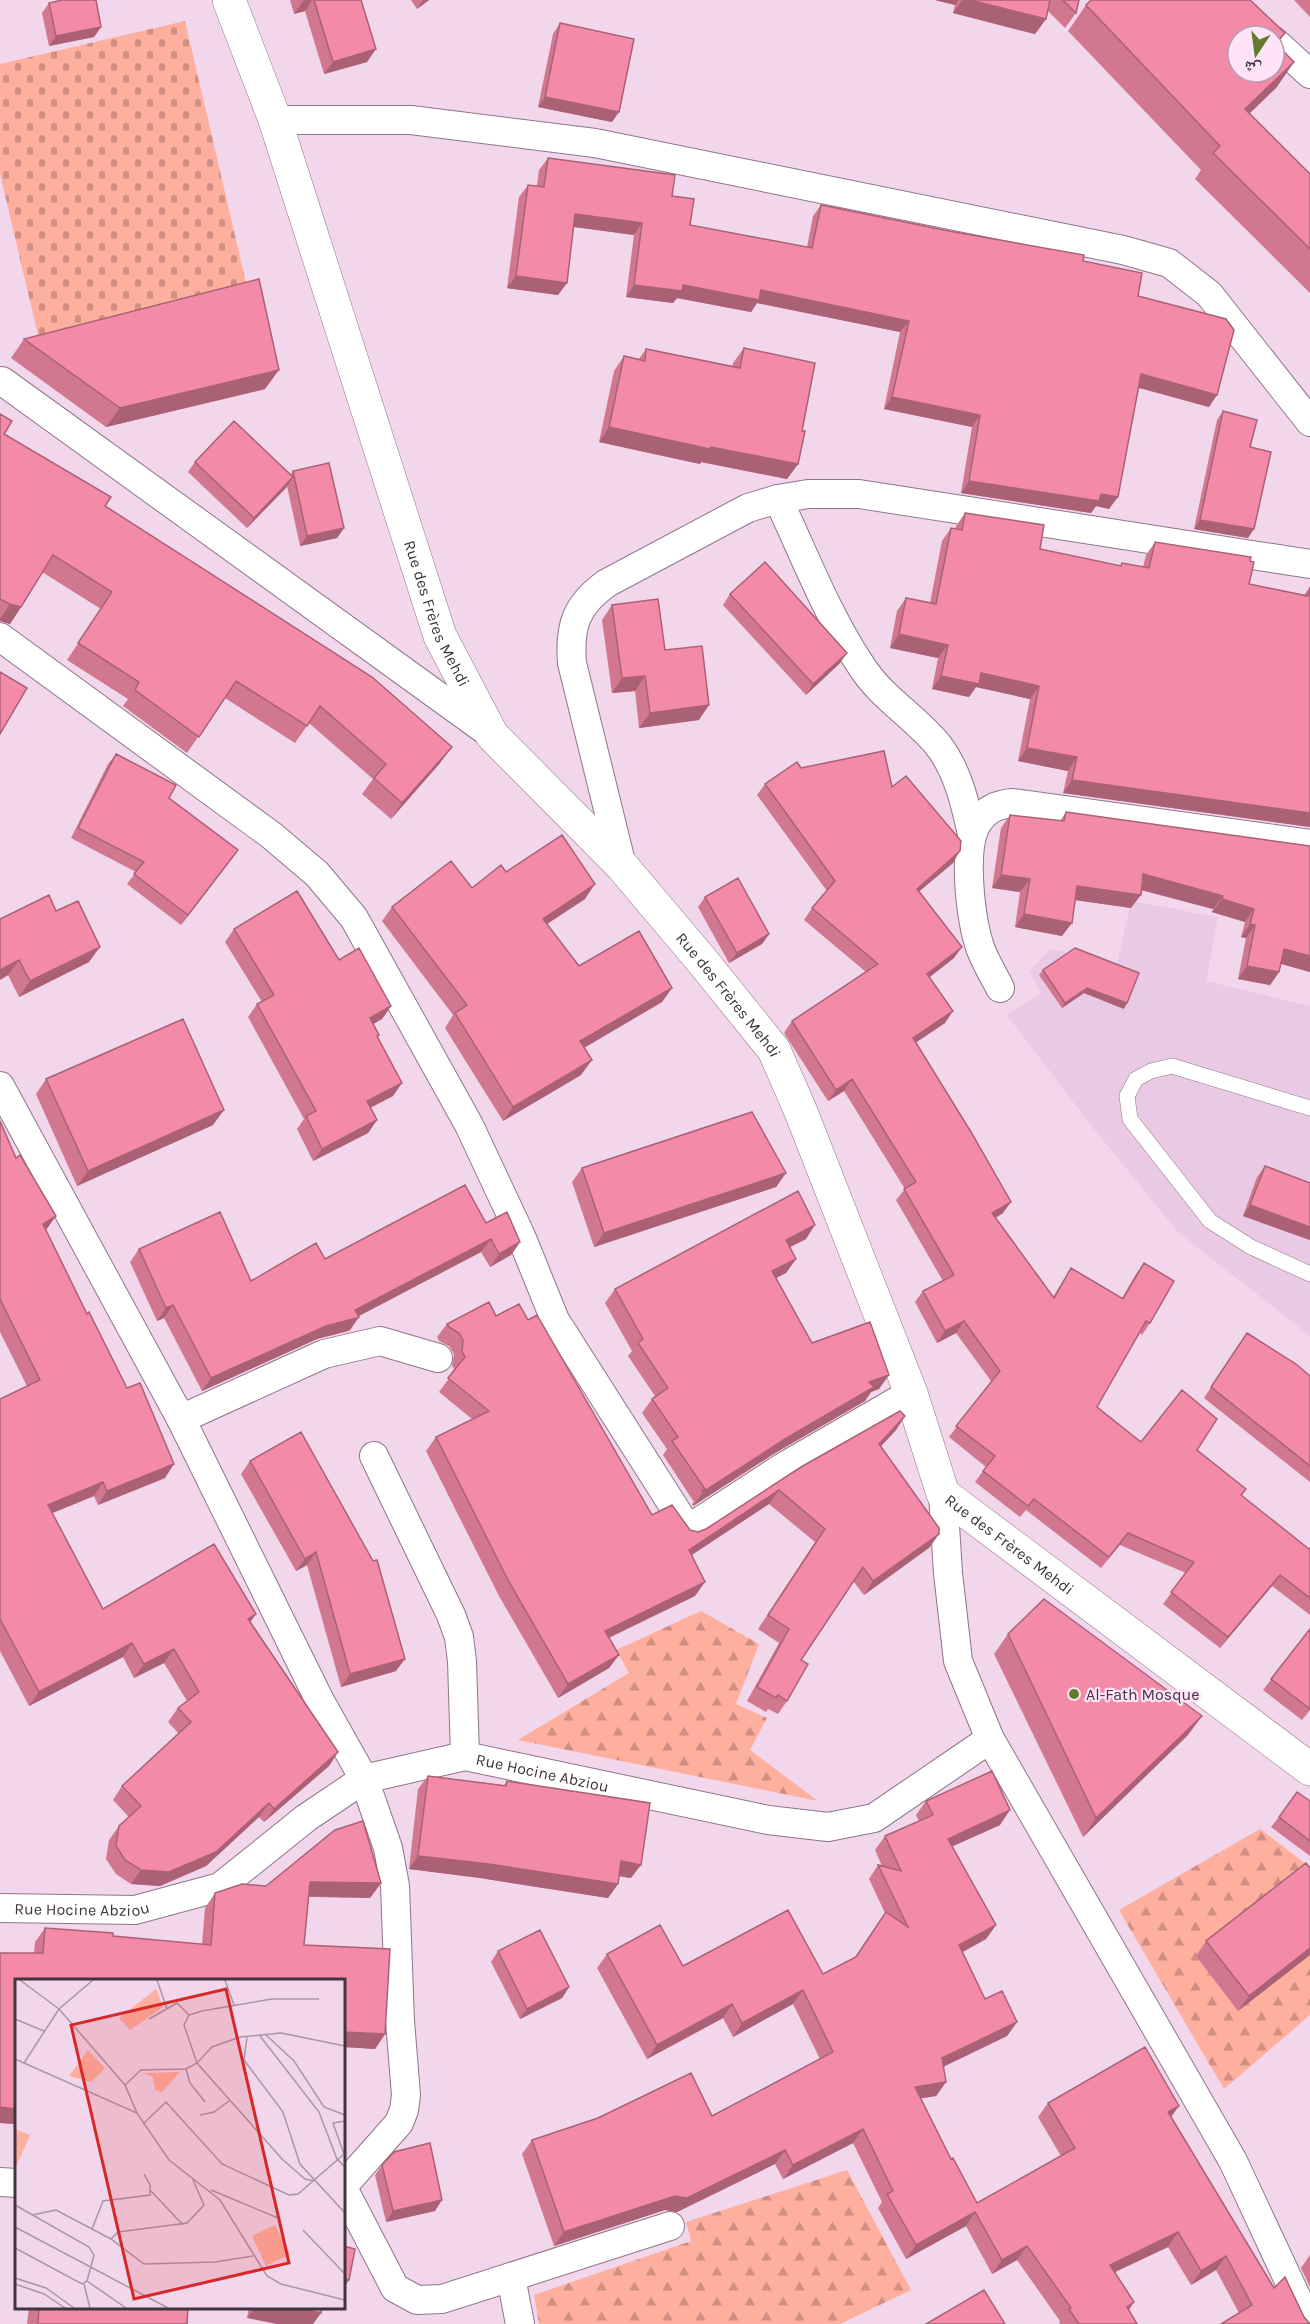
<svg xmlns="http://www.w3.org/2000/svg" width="1310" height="2324" viewBox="0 0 1310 2324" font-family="Karla,'Noto Naskh Arabic',sans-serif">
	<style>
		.built { fill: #eac9e4 }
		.forest { fill: url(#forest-firs) }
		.cemetery { fill: url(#cemetery-stones) }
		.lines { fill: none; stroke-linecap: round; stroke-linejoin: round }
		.lane-casing { stroke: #8e768a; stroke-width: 16 }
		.street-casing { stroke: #8e768a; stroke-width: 30 }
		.secondary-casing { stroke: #8e768a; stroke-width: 34 }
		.lane { stroke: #fff; stroke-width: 15 }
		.street { stroke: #fff; stroke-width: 28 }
		.secondary { stroke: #fff; stroke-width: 33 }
		.wall { fill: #d17890 }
		.shaded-wall { fill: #aa6176 }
		.building { fill: #f38ba8; stroke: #aa6176; stroke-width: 1.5; fill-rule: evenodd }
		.poi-dot { fill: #647b2d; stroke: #ffe3f9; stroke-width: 2 }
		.labels { text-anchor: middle; stroke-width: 4.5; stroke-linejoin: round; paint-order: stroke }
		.street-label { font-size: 16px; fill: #40353e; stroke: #ffe3f9 }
		.poi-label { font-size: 16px; fill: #40353e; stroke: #ffe3f9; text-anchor: start }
		.inset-road { fill: none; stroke: #aa96a6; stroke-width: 1.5 }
		.view { fill: #d62828; fill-opacity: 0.15; stroke: #d62828; stroke-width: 3 }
		.inset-edge { fill: none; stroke: #40353e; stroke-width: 3 }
	</style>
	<defs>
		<pattern id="forest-firs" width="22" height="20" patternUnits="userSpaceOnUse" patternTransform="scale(1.5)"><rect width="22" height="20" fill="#ffaf9e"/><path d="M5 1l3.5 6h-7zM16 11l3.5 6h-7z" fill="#d08f82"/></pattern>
		<pattern id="cemetery-stones" width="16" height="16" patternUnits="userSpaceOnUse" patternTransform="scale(1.5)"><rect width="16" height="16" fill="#ffaf9e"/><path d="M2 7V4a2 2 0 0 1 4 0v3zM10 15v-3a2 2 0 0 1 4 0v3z" fill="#d08f82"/></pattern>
	</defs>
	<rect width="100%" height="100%" fill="#f1d6ec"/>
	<path class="built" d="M1131,901L1218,917L1206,981L1310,1006V1336L1178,1232L1086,1119L1007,1015L1041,993L1030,971L1050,949L1079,955L1112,988Z"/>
	<path class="forest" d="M701,1611L759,1644L736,1704L767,1718L750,1750L818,1801L518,1740L629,1673L616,1650Z
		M1260,1829L1310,1867V2015L1224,2089L1119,1910Z
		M847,2170L911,2290L840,2324H539L534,2295L691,2241L686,2222Z"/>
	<path class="cemetery" d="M185,21L247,287L38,335L0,174V64Z"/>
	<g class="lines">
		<defs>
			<path id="lane" d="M1310,1108L1172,1066L1151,1071L1136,1079L1127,1096L1130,1119L1210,1221L1251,1247L1310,1274"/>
			<g id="street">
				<path d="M1274,41L1310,74"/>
				<path d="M275,120H411L595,143L1123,250L1169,263L1209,294L1310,422"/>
				<path d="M2,381L492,735"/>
				<path d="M778,499C804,554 828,617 862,667C882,698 915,717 938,745C958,771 965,803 972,834"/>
				<path d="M0,637L271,835L317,874L354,918L469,1125L521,1236L555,1320L688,1529L783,1467L911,1393"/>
				<path d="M622,866L572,663C569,626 576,605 607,583L748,508L778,499L808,494H859L1310,564"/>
				<path d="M1000,988C994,976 986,963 981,950C971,922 961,848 978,822C986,809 998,804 1013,803L1310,844"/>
				<path d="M0,1086L181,1419L319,1699L364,1779L388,1848L395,1886L400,2021L406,2095L404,2110L399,2123L344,2185"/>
				<path d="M181,1419L324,1354L380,1341L438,1358"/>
				<path d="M374,1456L451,1615L459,1637L462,1661L465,1756"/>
				<path d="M943,1494L948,1573L958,1661L990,1739L1233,2161L1309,2324"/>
				<path id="s1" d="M0,1908L135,1910L220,1887L306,1818L364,1779L465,1756L768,1820L828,1827L874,1818L990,1739"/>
				<path d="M0,2182L16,2183"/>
				<path d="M344,2190L395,2288L417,2300L442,2299L670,2226"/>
				<path d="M511,2277L520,2324"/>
			</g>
			<g id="secondary">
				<path id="s2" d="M229,0L275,120L440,636L492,735L622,866L703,962L774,1050L801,1112L911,1393L943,1494L1310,1769"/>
			</g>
		</defs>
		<use href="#lane" class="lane-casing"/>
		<use href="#street" class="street-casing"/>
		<use href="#secondary" class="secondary-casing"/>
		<use href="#lane" class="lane"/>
		<use href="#street" class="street"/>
		<use href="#secondary" class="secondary"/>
	</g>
	<path class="wall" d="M290,0H361L367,62L324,74L305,11L294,14Z
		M411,0H429L417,9Z
		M935,0H1079L1076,13L1065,28L1048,11L1046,19L1035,34L953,13L955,5Z
		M1294,0H1310V17Z
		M49,3L101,27L94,37L49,46L42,13Z
		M1086,5L1285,33L1277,45L1294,62L1276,88L1249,114L1310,174V293L1195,179L1201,170L1068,31Z
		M560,23L612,122L538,107L553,34Z
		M548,158L672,196L690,225L807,247L813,216L821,205L1083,261L1138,296L1209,407L1139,388L1109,509L1096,506L1091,513L961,493L972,427L884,409L900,332L757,303L751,312L677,298L673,303L626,297L634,235L574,227L558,295L507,288L519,197L528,185L537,186L539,170Z
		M24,339L265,389L106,427L11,358Z
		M744,348L802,431L798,464L787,479L701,462L700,464L599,442L614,371L624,356L639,359L646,349L732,367L733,363Z
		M1223,411L1248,538L1194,529L1217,420Z
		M0,414L4,434L105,506L440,763L391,819L362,794L373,779L309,723L295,743L225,698L187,753L123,706L128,699L67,660L101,609L42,572L21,607L10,624L0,621Z
		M195,462L290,475L293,471L344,528L337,538L300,546L287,486L247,528L188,472Z
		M965,513L1040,549L1120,566L1122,563L1143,567L1146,555L1155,542L1250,561L1249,584L1304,595L1310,587V827L1063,793L1068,771L1018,761L1030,699L976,687L969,697L932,689L938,658L890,648L897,611L906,598L930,603L942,541L951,528L955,529L956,526Z
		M730,594L840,663L806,695L723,605Z
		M612,605L665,650L699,720L639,728L635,691L612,693L602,620Z
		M116,754L169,798L238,850L181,925L127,884L136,872L71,838L108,764Z
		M801,768L892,787L953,863L919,891L954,958L930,977L945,1023L915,1042L1003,1213L996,1218L1053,1297L1071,1268L1122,1298L1136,1274L1144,1263L1150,1323L1142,1335L1140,1333L1097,1407L1141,1442L1197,1450L1246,1489L1241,1496L1309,1549L1310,1548V1615L1272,1586L1220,1648L1163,1604L1186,1573L1120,1545L1101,1568L1026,1510L1020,1517L975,1482L986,1467L949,1437L991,1381L956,1333L937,1343L915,1302L923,1291L943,1281L896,1200L905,1189L844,1091L828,1101L784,1033L792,1021L866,972L804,920L812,908L827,891L757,795L765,784Z
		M1066,812L1310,846V972L1281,964L1279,972L1270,985L1238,979L1246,938L1241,937L1245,922L1212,912L1213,909L1141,890L1131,908L1075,900L1062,936L1015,927L1020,892L992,888L1001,828L1010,815L1060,821Z
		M506,872L585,899L546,924L579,966L672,988L662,1002L584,1048L581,1075L503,1121L445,1028L453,1015L382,921L392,907L472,888Z
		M705,897L769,934L762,944L729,963L698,907Z
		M56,911L89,962L19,997L8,975L0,980Z
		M234,929L339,960L391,1006L382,1019L373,1024L379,1035L378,1037L393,1096L370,1108L377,1120L368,1133L313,1161L297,1129L304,1119L248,1017L257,1004L262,1002L225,942Z
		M1043,970L1124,1009L1084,993L1062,1008L1039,975Z
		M46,1079L213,1125L77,1186L36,1094Z
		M0,1121L46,1230L165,1478L98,1505L94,1496L52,1513L103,1609L251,1622L338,1752L329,1766L264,1822L259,1817L206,1866L160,1886L131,1884L116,1874L106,1859L109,1840L119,1826L129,1817L113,1800L122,1786L179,1734L168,1722L178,1708L187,1701L164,1663L134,1678L123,1657L29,1706L0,1651V1399L27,1386L0,1332Z
		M1265,1166L1310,1183V1240L1243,1216L1257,1177Z
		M582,1168L786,1173L776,1187L594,1247L572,1182Z
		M486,1223L520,1242L511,1255L490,1267L481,1252L359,1316L350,1330L348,1331L317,1339L202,1391L164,1318L157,1321L130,1262L139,1249L251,1281L325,1259Z
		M806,1239L790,1247L796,1259L786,1273L776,1278L812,1343L879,1389L871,1392L865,1401L775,1453L693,1506L692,1504L694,1502L663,1455L667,1449L642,1413L652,1399L655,1396L628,1356L632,1351L605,1303L615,1289Z
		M496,1316L528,1320L652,1515L690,1530L698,1532L706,1529L905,1416L896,1430L881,1446L930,1547L864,1595L853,1581L801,1660L787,1701L778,1714L768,1709L766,1712L747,1701L779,1643L758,1629L815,1542L769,1504L692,1555L695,1596L609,1638L619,1655L609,1668L558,1698L499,1596L426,1451L436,1437L472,1419L439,1392L455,1370L452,1366L454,1354L449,1346L439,1341L437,1337L447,1324Z
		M1239,1344L1310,1376V1482L1204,1398Z
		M250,1461L373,1561L396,1671L341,1687L307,1565L296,1571L241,1474Z
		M1310,1629V1710L1302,1720L1263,1690Z
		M1008,1634L1188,1735L1083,1837L994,1654Z
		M428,1776L504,1785L507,1781L631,1878L619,1876L618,1884L608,1898L480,1878L409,1869L418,1789Z
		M926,1801L1000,1825L952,1846L996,1925L986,1939L963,1952L985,1999L1017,2022L1007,2036L943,2067L946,2082L936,2096L921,2098L951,2159L977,2203L1061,2156L1038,2117L1048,2103L1171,2116L1274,2288L1304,2317L1239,2313L1216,2270L1191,2285L1168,2247L1115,2272L1129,2310L1137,2324H1060L1059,2323L1060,2321L1017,2260L992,2274L966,2226L906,2259L878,2208L882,2202L853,2143L783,2179L775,2164L677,2212L665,2210L554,2246L522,2154L532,2140L712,2116L820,2059L793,2004L733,2037L723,2018L647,2059L597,1968L607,1954L683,1966L823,1974L855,1957L885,1913L869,1879L878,1865L882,1866L875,1850L885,1836L919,1821L916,1815Z
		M1310,1801V1856L1271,1827L1279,1817Z
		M363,1821L381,1883L370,1898L308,1897L304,1945L390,1949L385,2034L375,2049L344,2047V1980H16V2124L0,2123V1953H34L35,1942L45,1928L113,1933V1936L202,1944L205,1908L215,1893L242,1884L266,1886L335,1830Z
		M1310,1868V1955L1238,2011L1196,1956L1206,1941Z
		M498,1951L569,1987L562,1998L520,2019L491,1962Z
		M382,2165L435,2211L386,2222L375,2175Z
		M1310,2255V2287L1301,2268Z
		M29,2307H188L187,2324H27Z
		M249,2307H322L247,2318Z"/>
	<path class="shaded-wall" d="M308,0H312L305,11L294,14L303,1Z
		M423,0H429L417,9Z
		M935,0H959L955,5Z
		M962,0H970L1046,19L1035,34L953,13Z
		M101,27L94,37L49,46L56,36Z
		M1285,33L1274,49V45Z
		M376,49L367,62L324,74L333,62Z
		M1294,62L1276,88L1227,135L1245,109Z
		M545,97L619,112L612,122L538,107Z
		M575,214L642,223L634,235L567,226Z
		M516,276L567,283L558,295L507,288Z
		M634,285H683L761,290L909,321L900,332L757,303L751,312L677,298L673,303L626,297Z
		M279,370L265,389L106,427L120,408Z
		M1141,374L1217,395L1209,407L1133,386Z
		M892,397L980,415L972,427L884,409Z
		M609,427L711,447L798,464L787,479L701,462L700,464L599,442Z
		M293,477L286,488L247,528L254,518Z
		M969,481L1101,494L1118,497L1109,509L1096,506L1091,513L961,493Z
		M1200,520L1254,529L1248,538L1194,529Z
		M344,528L337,538L300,546L307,536Z
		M10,604L21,607L10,624L0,621V619Z
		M899,634L948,645L938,658L890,648Z
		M847,653L840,663L806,695L813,684Z
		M981,673L1039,686L1030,699L976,687L969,697L932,689L941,676Z
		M645,676L635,691L612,693L622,678Z
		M709,705L699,720L639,728L650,713Z
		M452,747L440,763L391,819L402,803Z
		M1027,748L1077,757L1068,771L1018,761Z
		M1072,780L1310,813V827L1063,793Z
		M238,850L231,860L181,925L188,915Z
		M960,851L953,863L909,900L917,889Z
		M1143,874L1223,896L1213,909L1134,888Z
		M1001,875L1030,879L1020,892L992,888Z
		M595,884L585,899L532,934L543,919Z
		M1077,886L1141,895L1131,908L1068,899Z
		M1222,899L1254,909L1245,922L1212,912Z
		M1024,914L1072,923L1062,936L1015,927Z
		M1250,924L1255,925L1246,938L1241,937Z
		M769,934L762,944L729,963L737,953Z
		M100,947L89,962L19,997L30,981Z
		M962,947L954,958L919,985L927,974Z
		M1284,949L1310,956V972L1275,962Z
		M19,960L8,975L0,980V970Z
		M1247,966L1279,972L1270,985L1238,979Z
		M672,988L662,1002L570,1056L580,1041Z
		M1087,988L1127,1003L1124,1009L1084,993L1062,1008L1065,1003Z
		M391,1006L382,1019L361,1031L370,1018Z
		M953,1011L945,1023L905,1050L913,1038Z
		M592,1060L581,1075L503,1121L513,1107Z
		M852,1079L844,1091L828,1101L836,1090Z
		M402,1083L393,1096L358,1114L367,1101Z
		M224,1110L213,1125L77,1186L88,1171Z
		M377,1120L368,1133L313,1161L322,1149Z
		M786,1173L776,1187L594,1247L604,1233Z
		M1011,1202L1003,1213L984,1224L992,1213Z
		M1250,1205L1310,1227V1240L1243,1216Z
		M56,1216L46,1230L43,1224Z
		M815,1225L806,1239L776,1254L786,1240Z
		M491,1239L481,1252L353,1319L359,1317L350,1330L348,1331L317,1339L202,1391L211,1378L355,1310Z
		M520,1242L511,1255L490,1267L499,1254Z
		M796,1259L786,1273L762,1285L772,1271Z
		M173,1305L164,1318L157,1321L166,1308Z
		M964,1321L956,1333L937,1343L945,1331Z
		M889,1375L879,1389L871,1392L865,1401L775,1453L693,1506L703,1492L869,1382Z
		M905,1416L896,1430L870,1458L879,1444Z
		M174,1464L165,1478L98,1505L107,1491Z
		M103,1482L94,1496L38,1519L48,1505Z
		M779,1490L769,1504L679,1563L689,1550Z
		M939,1534L930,1547L864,1595L873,1581Z
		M316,1552L307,1565L296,1571L305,1559Z
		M1280,1575L1272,1586L1220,1648L1228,1637Z
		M705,1582L695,1596L595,1644L605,1631Z
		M256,1614L246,1628L248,1619Z
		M132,1643L123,1657L29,1706L39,1692Z
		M174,1649L164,1663L134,1678L144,1664Z
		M619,1655L609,1668L558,1698L568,1684Z
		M405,1659L396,1671L341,1687L350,1674Z
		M1202,1716L1188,1735L1083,1837L1096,1818Z
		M338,1752L329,1766L264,1822L274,1809Z
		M269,1803L259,1817L206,1866L160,1886L131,1884L141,1870Z
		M1010,1810L1000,1825L938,1853L948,1839Z
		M418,1856L489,1864L618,1884L608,1898L480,1878L409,1869Z
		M621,1861L641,1865L631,1878L612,1875Z
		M310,1882L381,1883L370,1898L299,1896Z
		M996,1925L986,1939L949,1959L959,1945Z
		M1310,1948V1955L1238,2011L1249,1996Z
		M569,1987L562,1998L520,2019L527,2009Z
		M803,1990L793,2004L733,2037L742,2023Z
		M732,2004L723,2018L647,2059L657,2045Z
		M1017,2022L1007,2036L932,2072L942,2058Z
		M344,2032L385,2034L375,2049L344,2047Z
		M946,2082L936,2096L905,2101L915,2087Z
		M1179,2106L1169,2120L1168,2112Z
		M0,2107L16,2109V2124L0,2123Z
		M863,2129L853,2143L783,2179L793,2165Z
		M785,2150L775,2164L677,2212L665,2210L554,2246L564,2232Z
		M442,2200L435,2211L386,2222L393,2211Z
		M975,2212L966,2226L906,2259L916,2245Z
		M1178,2232L1168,2247L1100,2279L1110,2265Z
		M1027,2246L1017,2260L992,2274L1002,2260Z
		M1226,2256L1216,2270L1191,2285L1201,2271Z
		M344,2279L349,2280L344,2288Z
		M1134,2302L1125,2316L1127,2307Z
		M255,2307H293L321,2313L313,2324H277L247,2318Z"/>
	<path class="building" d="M62,0H96L101,27L56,36L49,3Z
		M314,0H361L376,49L333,62Z
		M970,0H1050L1046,19Z
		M1063,0H1079L1076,13Z
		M1091,0H1250L1285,33L1275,43L1294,62L1245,109L1310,174V249L1213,153L1220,146L1086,5ZM1238,36H1274V72H1238Z
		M560,23L634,39L619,112L545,97Z
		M548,158L675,175L672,196L694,199L690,225L812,248L821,205L949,231L1084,255L1083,261L1142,273L1138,296L1226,319L1234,330L1217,395L1141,374L1118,497L1101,494L1099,501L969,481L980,415L892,397L909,321L761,290L759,300L683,285L682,291L634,285L642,223L575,214L567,283L516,276L528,185L544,187Z
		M259,279L279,370L120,408L24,339Z
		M744,348L815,363L802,431H805L798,464L711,447L710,449L609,427L624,356L645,361L646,349L740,368Z
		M1223,411L1257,420L1250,447L1271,452L1254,529L1200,520Z
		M0,414L12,421L4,434L111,497L105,506L372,677L452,747L402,803L374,778L386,764L320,706L307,726L236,681L199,737L135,690L139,682L78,643L112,592L53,555L21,607L10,604L0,599Z
		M234,421L293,477L254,518L195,462Z
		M329,463L344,528L307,536L293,471Z
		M965,513L1044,525L1040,549L1121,566L1122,563L1149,568L1155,542L1251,557L1250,561L1254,562L1249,584L1308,596L1310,587V813L1072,780L1077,757L1027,748L1039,686L981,673L979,684L941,676L948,645L899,634L906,598L936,604L951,528L962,530Z
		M765,562L847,653L813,684L730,594Z
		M658,599L665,650L702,646L709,705L650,713L645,676L622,678L612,605Z
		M0,672L27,688L0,734Z
		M884,751L892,787L906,776L961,841L960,851L917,889L962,947L927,974L953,1011L913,1038L971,1132L1011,1202L992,1213L1054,1298L1071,1268L1123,1299L1144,1263L1174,1281L1150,1323L1146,1321L1097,1407L1141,1442L1182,1390L1217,1419L1197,1450L1246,1489L1241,1495L1309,1549L1310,1548V1598L1280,1575L1228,1637L1171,1592L1194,1562L1128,1533L1109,1557L1034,1499L1028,1506L983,1471L995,1456L956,1426L1000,1371L964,1321L945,1331L923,1291L954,1275L904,1189L916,1182L852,1079L836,1090L792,1021L878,964L812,908L835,881L765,784L797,762L801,768Z
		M116,754L176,785L169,798L238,850L188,915L134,874L144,862L78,828Z
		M1066,812L1310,846V956L1284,949L1279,972L1247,966L1255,925L1250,924L1254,909L1222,899L1223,896L1143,874L1141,895L1077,886L1072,923L1024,914L1030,879L1001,875L1010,815L1064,821Z
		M562,835L595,884L543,919L579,966L639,931L672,988L580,1041L592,1060L513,1107L455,1013L467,1005L392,907L451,861L472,888L501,865L506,872Z
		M738,878L769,934L737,953L705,897Z
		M297,891L339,960L359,948L391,1006L370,1018L379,1035L377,1036L402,1083L367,1101L377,1120L322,1149L306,1116L316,1111L257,1004L274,995L234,929Z
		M49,895L56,911L78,901L100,947L30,981L19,960L0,970V919Z
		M1075,948L1139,973L1127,1003L1087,988L1065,1003L1043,970Z
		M183,1019L224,1110L88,1171L46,1079Z
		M752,1112L786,1173L604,1233L582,1168Z
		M0,1121L16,1158L20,1155L56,1216L43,1224L87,1314L89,1312L127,1388L140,1383L174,1464L107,1491L103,1482L48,1505L103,1609L214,1544L256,1614L248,1619L338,1752L274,1809L269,1803L216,1852L169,1872L141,1870L125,1860L116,1846L119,1826L141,1806L122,1786L191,1722L178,1708L199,1692L174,1649L144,1664L132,1643L39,1692L0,1619V1399L40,1380L0,1299Z
		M1265,1166L1310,1183V1227L1250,1205Z
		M465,1185L486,1223L507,1212L520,1242L499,1254L491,1239L355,1310L359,1317L357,1318L326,1326L211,1378L173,1305L166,1308L139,1249L220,1212L251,1281L316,1243L325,1259Z
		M798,1191L815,1225L786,1240L796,1259L772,1271L812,1343L870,1322L889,1375L869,1382L874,1387L785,1439L703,1492L702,1490L705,1489L672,1441L678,1437L652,1399L668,1388L638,1343L643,1339L615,1289Z
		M489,1302L496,1316L519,1304L528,1320L537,1315L652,1515L672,1505L690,1530L698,1532L706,1529L801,1467L900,1411L905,1416L879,1444L939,1528V1534L873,1581L863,1567L801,1660L808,1664L787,1701L778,1695L776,1698L757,1687L789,1629L768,1615L825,1529L779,1490L689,1550L705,1582L605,1631L619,1655L568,1684L509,1582L436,1437L489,1411L448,1378L465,1357L462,1352L463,1340L459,1333L449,1327L447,1324Z
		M1247,1333L1296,1364L1310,1376V1466L1211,1387Z
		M301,1432L373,1561L377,1560L405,1659L350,1674L316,1552L305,1559L250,1461Z
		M1044,1599L1202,1716L1096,1818L1008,1634Z
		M1310,1629V1709L1271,1679Z
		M992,1771L1010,1810L948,1839L996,1925L959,1945L985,1999L1002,1991L1017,2022L942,2058L946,2082L915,2087L951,2159L953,2158L977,2203L1075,2148L1048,2103L1145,2047L1179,2106L1168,2112L1274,2288L1285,2277L1304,2317L1310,2324H1221L1252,2305L1226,2256L1201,2271L1178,2232L1110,2265L1134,2302L1127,2307L1137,2324H1079L1069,2309L1071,2308L1027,2246L1002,2260L975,2212L916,2245L887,2194L893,2191L863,2129L793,2165L785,2150L687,2198L675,2196L564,2232L532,2140L598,2118L691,2073L712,2116L833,2052L803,1990L742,2023L732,2004L657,2045L607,1954L660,1925L683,1966L788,1910L823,1974L856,1957L886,1912L908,1927L878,1865L901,1871L885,1836L933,1815L926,1801Z
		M428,1776L506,1786L507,1781L650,1803L641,1865L621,1861L618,1884L489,1864L418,1856Z
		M1297,1792L1310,1801V1841L1279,1817Z
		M363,1821L381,1883L310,1882L304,1945L390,1949L385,2034L344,2032V1980H16V2109L0,2107V1953H43L45,1928L113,1933V1936L211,1945L215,1893L242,1884L266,1886L335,1830Z
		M1306,1863L1310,1868V1948L1249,1996L1206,1941Z
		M540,1930L569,1987L527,2009L498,1951Z
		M430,2143L442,2200L393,2211L382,2165L394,2152Z
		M344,2246L355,2249L349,2280L344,2279Z
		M984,2290L1005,2324H926Z
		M39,2307H188L187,2324H38Z
		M293,2307H322L321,2313Z"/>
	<circle class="poi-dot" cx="1074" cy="1694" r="6"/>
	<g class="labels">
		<g class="street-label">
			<text dy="6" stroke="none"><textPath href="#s2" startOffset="648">Rue des Frères Mehdi</textPath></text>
			<text dy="6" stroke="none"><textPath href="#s2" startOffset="1134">Rue des Frères Mehdi</textPath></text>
			<text dy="6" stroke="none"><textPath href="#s2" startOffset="1764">Rue des Frères Mehdi</textPath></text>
			<text dy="6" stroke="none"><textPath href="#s1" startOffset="586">Rue Hocine Abziou</textPath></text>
			<text dy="6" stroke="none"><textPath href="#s1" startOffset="82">Rue Hocine Abziou</textPath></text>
		</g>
		<g class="poi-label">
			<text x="1086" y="1700">Al-Fath Mosque</text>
		</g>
	</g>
	<g transform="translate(15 1979)">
		<rect width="330" height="330" fill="#f1d6ec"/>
		<path d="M141,10L148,28L115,51L104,39ZM73,71L90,89L76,103L54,97ZM165,93L147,113L140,111L138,98L128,94Z" fill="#ffaf9e"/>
		<path d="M260,246L275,275L251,287L237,257Z" fill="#ffaf9e"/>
		<path d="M0,150L15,156L0,190Z" fill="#ffaf9e"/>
		<path class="inset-road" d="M5,1L44,30L110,106L122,134M142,1L152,30M210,1L219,26M0,40L29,52M134,40L162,24L174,36M250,55L279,82L309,128L330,136M245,57L304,133L322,180L330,188M232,58L229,81L268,133L285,185L330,234M0,80L122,134L154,181L205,221L252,297L266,305L330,321M9,84L44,30L78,1M171,90L175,104L190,123M110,106L126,91L171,90L182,84L197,68L225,58L266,54L330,67M185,136L199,133L214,122M330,142L318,144L330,178M128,145L151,123L207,185L274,216L283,215L328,176M299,202L290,200L267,180L182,84L169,46L174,36L187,32L257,20H304M196,211L263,239M136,212L168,246M0,226L74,268L79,276L72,302L67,305L0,269M17,236L41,231L96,260L129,285L200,283L238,277M0,248L153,329M77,250L88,222L135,216V206L129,195M288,251L330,295M96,260L103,253L172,244L189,226L178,201M0,299L31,309L59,329M72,302L111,329M0,305L29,315L50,329M69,305L75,329"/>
		<path class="view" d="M211,10L274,284L119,320L56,46Z"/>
		<rect width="330" height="330" class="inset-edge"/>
	</g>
	<g transform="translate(1256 54) rotate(193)"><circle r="28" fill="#ffe3f9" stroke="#b39dae" stroke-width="1.5"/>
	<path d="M0-4.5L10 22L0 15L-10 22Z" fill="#647b2d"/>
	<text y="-9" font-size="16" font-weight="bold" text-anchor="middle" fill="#40353e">ش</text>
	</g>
</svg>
